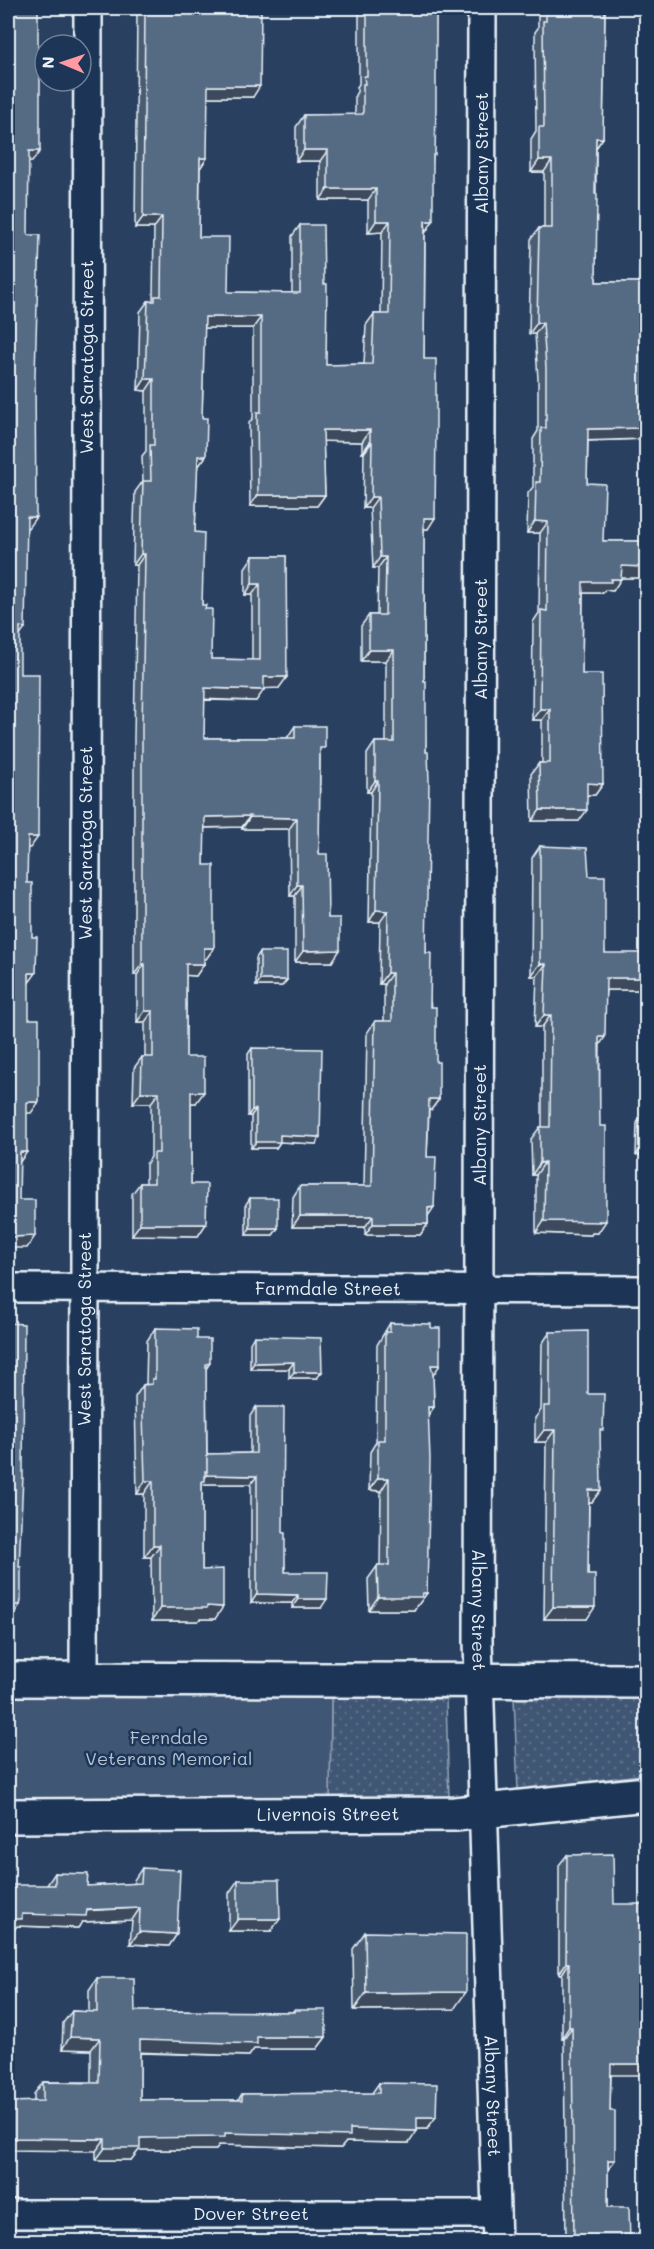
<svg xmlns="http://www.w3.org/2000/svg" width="654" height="2249" viewBox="0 0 654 2249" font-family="Mali,sans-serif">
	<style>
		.grass { fill: url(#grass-dots); stroke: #94a4b6; stroke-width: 1.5 }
		.green { fill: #415774; stroke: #94a4b6; stroke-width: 1.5 }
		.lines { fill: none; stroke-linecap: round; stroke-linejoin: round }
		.minor-casing { stroke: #e8f1f8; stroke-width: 32 }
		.tertiary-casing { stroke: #e8f1f8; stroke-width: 38 }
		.minor { stroke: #1d3557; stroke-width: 27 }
		.tertiary { stroke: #1d3557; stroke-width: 33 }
		.wall { fill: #495b71; stroke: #e8f1f8; stroke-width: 1.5; fill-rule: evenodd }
		.shaded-wall { fill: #3c4a5c; stroke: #e8f1f8; stroke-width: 1.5 }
		.building { fill: #556a83; stroke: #e8f1f8; stroke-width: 1.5 }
		.labels { text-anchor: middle; stroke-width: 5; stroke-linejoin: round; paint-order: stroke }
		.street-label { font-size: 18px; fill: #e8f1f8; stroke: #1d3557 }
		.park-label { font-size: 18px; fill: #b6c3d0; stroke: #1d3557 }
	</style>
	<defs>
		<pattern id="grass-dots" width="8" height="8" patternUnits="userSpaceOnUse" patternTransform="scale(1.5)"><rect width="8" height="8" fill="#415774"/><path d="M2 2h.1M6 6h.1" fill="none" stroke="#5c7089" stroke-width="1.8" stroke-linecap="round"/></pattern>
	</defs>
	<rect width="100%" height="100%" fill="#294061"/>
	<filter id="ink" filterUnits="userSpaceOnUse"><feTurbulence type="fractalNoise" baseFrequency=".0167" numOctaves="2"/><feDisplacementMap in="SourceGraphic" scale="12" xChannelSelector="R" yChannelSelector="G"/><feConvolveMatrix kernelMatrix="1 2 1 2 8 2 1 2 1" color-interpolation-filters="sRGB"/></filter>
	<g filter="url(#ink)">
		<path class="grass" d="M331,1697L446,1699L449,1799H330Z
			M514,1697H646V1774L518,1791Z"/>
		<path class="green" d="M8,1695L331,1697L330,1799H8Z"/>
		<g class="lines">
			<defs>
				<g id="minor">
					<path id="s1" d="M482,8L478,1642L497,2242"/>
					<path id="s2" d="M8,1288L646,1290"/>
					<path id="s3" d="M84,1679L88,8"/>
					<path id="s4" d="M8,2214H496"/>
				</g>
				<g id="tertiary">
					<path d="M8,1679L646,1681"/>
					<path id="s5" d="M8,1816L455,1814L646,1794"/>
				</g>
			</defs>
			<use href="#minor" class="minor-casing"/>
			<use href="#tertiary" class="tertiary-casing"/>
			<use href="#minor" class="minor"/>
			<use href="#tertiary" class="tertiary"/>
		</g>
		<path class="wall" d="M137,8H261L253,97H208L200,169L199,237L228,292L292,293V236L300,225L326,365L364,364L366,325L374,314H381L382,232L368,233V200H320V161H296V127L304,115H355V95L357,92V87L359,84V8H436L433,158L425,232L424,359L428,529H424V681L426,752V953L439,1099L431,1110H429L427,1157L428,1224L420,1235H365V1227H292L293,1197L300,1186H364L367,1033L375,1021H384V984H379L380,922H369L371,792H367V754L375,742H386V661H361V626L369,615H377L378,568H373L370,508H363L364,453H362V442L323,441L325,495L317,506H250L249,423L253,418V328H204L202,418L206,456L198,467H197L195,532L202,605L205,609L211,659L252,660V595H245V568L253,556H286L279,688H264L256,701L204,700V736L205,738H287L295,726L320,755L319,854L328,918L332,962H295V896H290L289,829H242V827L204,828V865L214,948L206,959H204V964L196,976L186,975V1057L196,1103H191V1184L206,1224L198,1236L132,1235V1194L140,1183H146V1164L151,1157V1103H133L134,1068L142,1057H145V1022H137V975H134V737L137,565H133L134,523L135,492L143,481L142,456L146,451V391L138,390L140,312L148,301H152L153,299L154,228H135Z
			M538,8H605L603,138L596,148V282H639L640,258L646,248V578H621L613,591L605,590L603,593H583L582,674L603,784L595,795H587L579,821H532L531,774L539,763H542V720H532L533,622L539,613L540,533H527L528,493L533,487V439L538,431V379L535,334H529L531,239L539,228H544V172H531V139L536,131L535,32L538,28ZM645,439L644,541H603L587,483L588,441Z
			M646,647V766H644L646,700H642L644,650Z
			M540,846L589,876L605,953L641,990H606L600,1045L598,1233H592L591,1235L536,1233V1175H532L531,1139L540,1127H542V1027H535L537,976H531L532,858Z
			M260,952L287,980L282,986H256V958Z
			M252,1048L316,1144L280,1142L276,1148H251V1116H248V1054Z
			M645,1111L646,1155H636L637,1123Z
			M250,1198L278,1228L273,1235H246V1204Z
			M646,1202V1233H644V1205Z
			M390,1323L433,1374L434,1407L428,1415L427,1593L418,1605H417L414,1610H369L368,1579L378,1565H380L381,1491L369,1490L370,1452L376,1442L377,1345Z
			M155,1328L197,1339L210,1363L206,1369L207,1454L250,1453V1416L256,1407L283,1533L285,1572L321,1608H292V1603H251V1484H203L202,1485V1570L215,1619H200L198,1621H152L151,1557H144V1494H137L135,1397L143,1385L146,1384L147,1341Z
			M550,1332L588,1394L600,1434L592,1502H589L587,1619H544L546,1442H535V1418L541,1410L542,1344Z
			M254,1336L317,1378H289V1369H250V1343Z
			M646,1344V1380H644V1348Z
			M567,1855L611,2075L608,2169V2207L630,2241H566L564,2038H562V1974H559V1865Z
			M142,1868L177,1934L169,1946L130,1944L132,1920L82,1922L78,1928L17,1926L13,1931H8L47,1885L55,1873L87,1886L133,1884L134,1880Z
			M238,1880L271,1931H229V1893Z
			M365,1932L454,2009L354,2010L353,1949Z
			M97,1978L135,2011L292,2012L294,2010L326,2037L317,2049H254L249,2056L140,2053V2100H238L242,2094L372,2093L379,2083L427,2129H417L409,2143L346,2142L341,2148L219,2145L216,2150H139L131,2160H96V2151L34,2101V2094L43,2082H91V2050L62,2049L63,2023L72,2011L89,2012V1990Z"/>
		<path class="shaded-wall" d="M208,86H260L253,97H200Z
			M596,138H603L595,149Z
			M304,150H328L320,161H296Z
			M29,151H40L32,162H21Z
			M200,158H207L199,170Z
			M539,160H552L544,172H531Z
			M328,189H376L368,200H320Z
			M143,217H162L154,228H135Z
			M376,221H390L382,232L368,233Z
			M425,221H433L426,232Z
			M205,317H261L253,328H197Z
			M537,323H543L535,334H529Z
			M145,379H154L146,391L138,390Z
			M646,428V437L645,439L580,441L588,429Z
			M323,430H370L362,442L315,441Z
			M370,442H372L364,453H362Z
			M198,456H206L198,467H190Z
			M258,495H325L317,506H250Z
			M371,497H378L370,508H363Z
			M27,517H36L28,528H19Z
			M424,518H435L428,529H416Z
			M535,521L548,522L540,533H527Z
			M141,554H145L137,565H133Z
			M380,557H386L378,568H373Z
			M622,566L646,567V578H614Z
			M611,579H621L613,591L605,590L603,593H575L583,582Z
			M252,584H260L252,595H245Z
			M20,627L25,628L18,639Z
			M369,650H394L386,661H361Z
			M264,677H287L279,688L256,689Z
			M205,688L264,690L256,701L197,699Z
			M646,694V700H642Z
			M540,709H550L542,720H532Z
			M375,781H378L371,792H367Z
			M587,783L603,784L595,795H579Z
			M540,810H587L579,821H532Z
			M250,816L242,827L197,828L205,817Z
			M250,817L297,818L289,829H242Z
			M28,837H38L30,848H21Z
			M297,885H302L295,896H290Z
			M376,910L388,911L380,922H369Z
			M204,948H214L206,959H196Z
			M340,950L332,962H295L303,951Z
			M142,964H145L137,975H134Z
			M186,964H204L196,976L178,975Z
			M540,964H546L537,976H531Z
			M29,973H36L28,984Z
			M387,973H392L384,984H379Z
			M606,978H646V982L641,990H598Z
			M260,980H287L282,986H256Z
			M145,1011H153L145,1022H137Z
			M544,1015H551L542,1027H535Z
			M599,1037H605L597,1049Z
			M141,1092H159L151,1103H133Z
			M191,1092H204L196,1103H183Z
			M429,1099H439L431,1110H421Z
			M27,1102H39L31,1113H19Z
			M256,1109L251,1116H248L252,1110Z
			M280,1135L320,1137L316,1144L280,1142L276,1148H251L256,1142Z
			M644,1144H646V1155H636Z
			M20,1152H27L19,1163Z
			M545,1162L536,1175H532L540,1163Z
			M434,1207L426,1219L428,1208Z
			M300,1216H373L365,1227H292Z
			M544,1221H606L598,1233H592L591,1235L536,1233Z
			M140,1224H206L198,1236L132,1235Z
			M373,1224H428L420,1235H365Z
			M250,1228H278L273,1235H246Z
			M35,1236L27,1248H8V1237Z
			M294,1362L289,1369H250L254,1363Z
			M431,1365H440L431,1378Z
			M294,1372H322L317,1378H289Z
			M428,1407H434L425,1419Z
			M544,1430H555L546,1442H535Z
			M207,1475L257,1476L251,1484H203L196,1493H194Z
			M378,1478H389L381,1491L369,1490Z
			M145,1481H153L144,1494H137Z
			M589,1490H601L592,1502H580Z
			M153,1545H160L151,1557H144Z
			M423,1593H427L418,1605H417L414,1610H369L378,1597Z
			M257,1594L298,1595L292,1603H251Z
			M298,1599H327L321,1608H292Z
			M8,1605H20L12,1616H8Z
			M207,1606L223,1607L215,1619H200L198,1621H152L160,1608Z
			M553,1607H595L587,1619H544Z
			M140,1908L132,1920L82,1922L78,1928L17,1926L13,1931H8V1919L22,1914Z
			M238,1919H280L271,1931H229Z
			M139,1932L177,1934L169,1946L130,1944Z
			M566,1963H569L562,1974H559Z
			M466,1992L454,2009L354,2010L366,1993Z
			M569,2027H572L564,2038H562Z
			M70,2037L100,2038L91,2050L62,2049Z
			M257,2037H326L317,2049H254L249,2056L132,2052L140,2040Z
			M611,2064H646V2075H603Z
			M417,2117H436L427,2129H409Z
			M350,2129L417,2131L409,2143L346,2142L341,2148L219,2145L216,2150H139L131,2160H96L105,2148L140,2138L225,2133Z
			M8,2138L105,2139L96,2151L8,2150Z
			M608,2160H615L608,2170Z"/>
		<path class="building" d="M8,8H38V60H40V151H29L28,235H40L39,271H38L35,375L36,517H27L25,628L20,627V674H39L38,837H28L27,883H32V937H37L36,973H29V1019H39V1102H27V1152H20L19,1200H35V1236L8,1237Z
			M145,8H261L260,86H208L207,158H200L199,237H229L228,292L300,293V225H323L324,284H327L326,365L372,364L374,314H389L390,221H376V189H328V150H304V115L363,114V84H365L364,76H367V8H436V106L435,155H433V221H425L424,359H436V423L435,518H424V681H426V752H428L429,781L426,953H431L430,1007H436V1062H439V1099H429L427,1157H436L434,1207L428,1208V1224H373V1216H300V1186H372L375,1021H392V973H387L388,911L376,910L378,781H375V742H394V650H369V615H385L386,557H380L378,497H371L372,442H370V430H323L325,495H258L257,412H261V317H205L202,418H207L206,456H198L195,532L204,533L202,605H206L205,609H212L211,659L260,660V584H252L253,556H286L287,677H264V690L205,688L204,736L205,738H295V726H325V748H320L319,854H327L328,918H340V950L303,951L302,885H297V818L250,817V816L205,817L204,865H214V948H204V964H186V1057H204V1092H191V1184H207L206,1224H140V1183H154V1153H159V1092H141L142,1057H153V1011H145V964H142V726L145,554H141L142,512L143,481H151L150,445H154V379H145L148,301H155V296H161L162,217H143Z
			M546,8H605L603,138H596L595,194H597L596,282H646V428L588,429L587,483L605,484L603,541H646V567L622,566L621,579H611V582H583L582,674H602L603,784L587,783V810H540L539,763H550V709H540L541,610L547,611L548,522L535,521L536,482H540L541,428H546V368L543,323H537L539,228H552V160H539V127H544L543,21H546Z
			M540,846L587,848L589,876H605V953H646V978H606L605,1037H599L600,1126H606V1221H599L600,1222L544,1221L545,1162L540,1163V1127H550L551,1015H544L546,964H540Z
			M260,952H287V980H260Z
			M252,1048L322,1049L320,1137L280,1135V1142H256V1109L252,1110Z
			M645,1111H646V1144H644Z
			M250,1198H278V1228H250Z
			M8,1323L24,1324L23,1476L19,1567H21V1601L20,1605H8Z
			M390,1323L431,1324V1328H440V1365H431L433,1374L434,1407H428L430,1459L427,1593H423L422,1597H378L377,1567L378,1565H389V1478H378V1440H385V1332H390Z
			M155,1328L197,1329V1339H210V1363L206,1364L207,1471H205V1481H202V1570L223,1569V1607L207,1606V1608H160V1545H153V1481H145L143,1413V1385L152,1384V1379H155Z
			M588,1331V1394H604L603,1430H600L601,1490H589L588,1575H595V1607H553L555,1430H544V1406H550V1332Z
			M254,1336L321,1338L322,1372H294V1362L254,1363Z
			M256,1407H284L283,1533H285V1572H328L327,1599H298V1595L257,1594V1476L207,1475V1454L256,1453Z
			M613,1854L614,1904H646V2064H611L610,2111H615V2160H608V2207H629L630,2241H574L572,2027H569V1963H566L567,1855Z
			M142,1868L180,1870L177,1934L139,1932L140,1908L87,1910L86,1916L22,1914V1919H8V1885H55V1873L88,1874L87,1886L141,1883Z
			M238,1880H279L280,1919H238Z
			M365,1932L466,1934V1992L366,1993Z
			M97,1978H134L135,2011L294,2012V2010H326V2037H257V2044L140,2040V2100H242V2094L379,2093V2083L437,2084L436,2117H417V2131L350,2129V2136L225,2133V2137L140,2138V2148H105V2139L8,2138V2102L43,2101V2082L99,2083L100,2038L70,2037L72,2011L97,2012Z"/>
	</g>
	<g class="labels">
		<g class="street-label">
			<text transform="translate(482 153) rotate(-90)" y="6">Albany Street</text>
			<text dy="6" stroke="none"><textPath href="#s3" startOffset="1322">West Saratoga Street</textPath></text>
			<text transform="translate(481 639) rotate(-90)" y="6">Albany Street</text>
			<text dy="6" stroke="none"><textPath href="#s3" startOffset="836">West Saratoga Street</textPath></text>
			<text transform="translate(480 1125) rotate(-90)" y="6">Albany Street</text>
			<text dy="6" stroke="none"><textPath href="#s2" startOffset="320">Farmdale Street</textPath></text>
			<text dy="6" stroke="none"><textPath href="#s3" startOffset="350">West Saratoga Street</textPath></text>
			<text dy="6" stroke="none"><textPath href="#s1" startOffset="1602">Albany Street</textPath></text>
			<text dy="6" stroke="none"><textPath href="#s5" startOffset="320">Livernois Street</textPath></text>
			<text dy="6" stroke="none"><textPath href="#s1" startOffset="2088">Albany Street</textPath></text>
			<text dy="6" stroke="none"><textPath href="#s4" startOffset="243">Dover Street</textPath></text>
		</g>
		<g class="park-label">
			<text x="169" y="1744">Ferndale<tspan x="169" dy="21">Veterans Memorial</tspan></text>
		</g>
	</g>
	<rect width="654" height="2249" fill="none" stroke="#1d3557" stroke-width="30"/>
	<rect x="15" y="15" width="624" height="2219" fill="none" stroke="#e8f1f8" stroke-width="2" filter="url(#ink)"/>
	<g transform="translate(63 63) rotate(272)"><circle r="28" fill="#1d3557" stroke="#6e8097" stroke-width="1.5"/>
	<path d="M0-4.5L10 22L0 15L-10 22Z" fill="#ff9aa2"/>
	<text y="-9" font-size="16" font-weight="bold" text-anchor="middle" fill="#e8f1f8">N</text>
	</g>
</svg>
